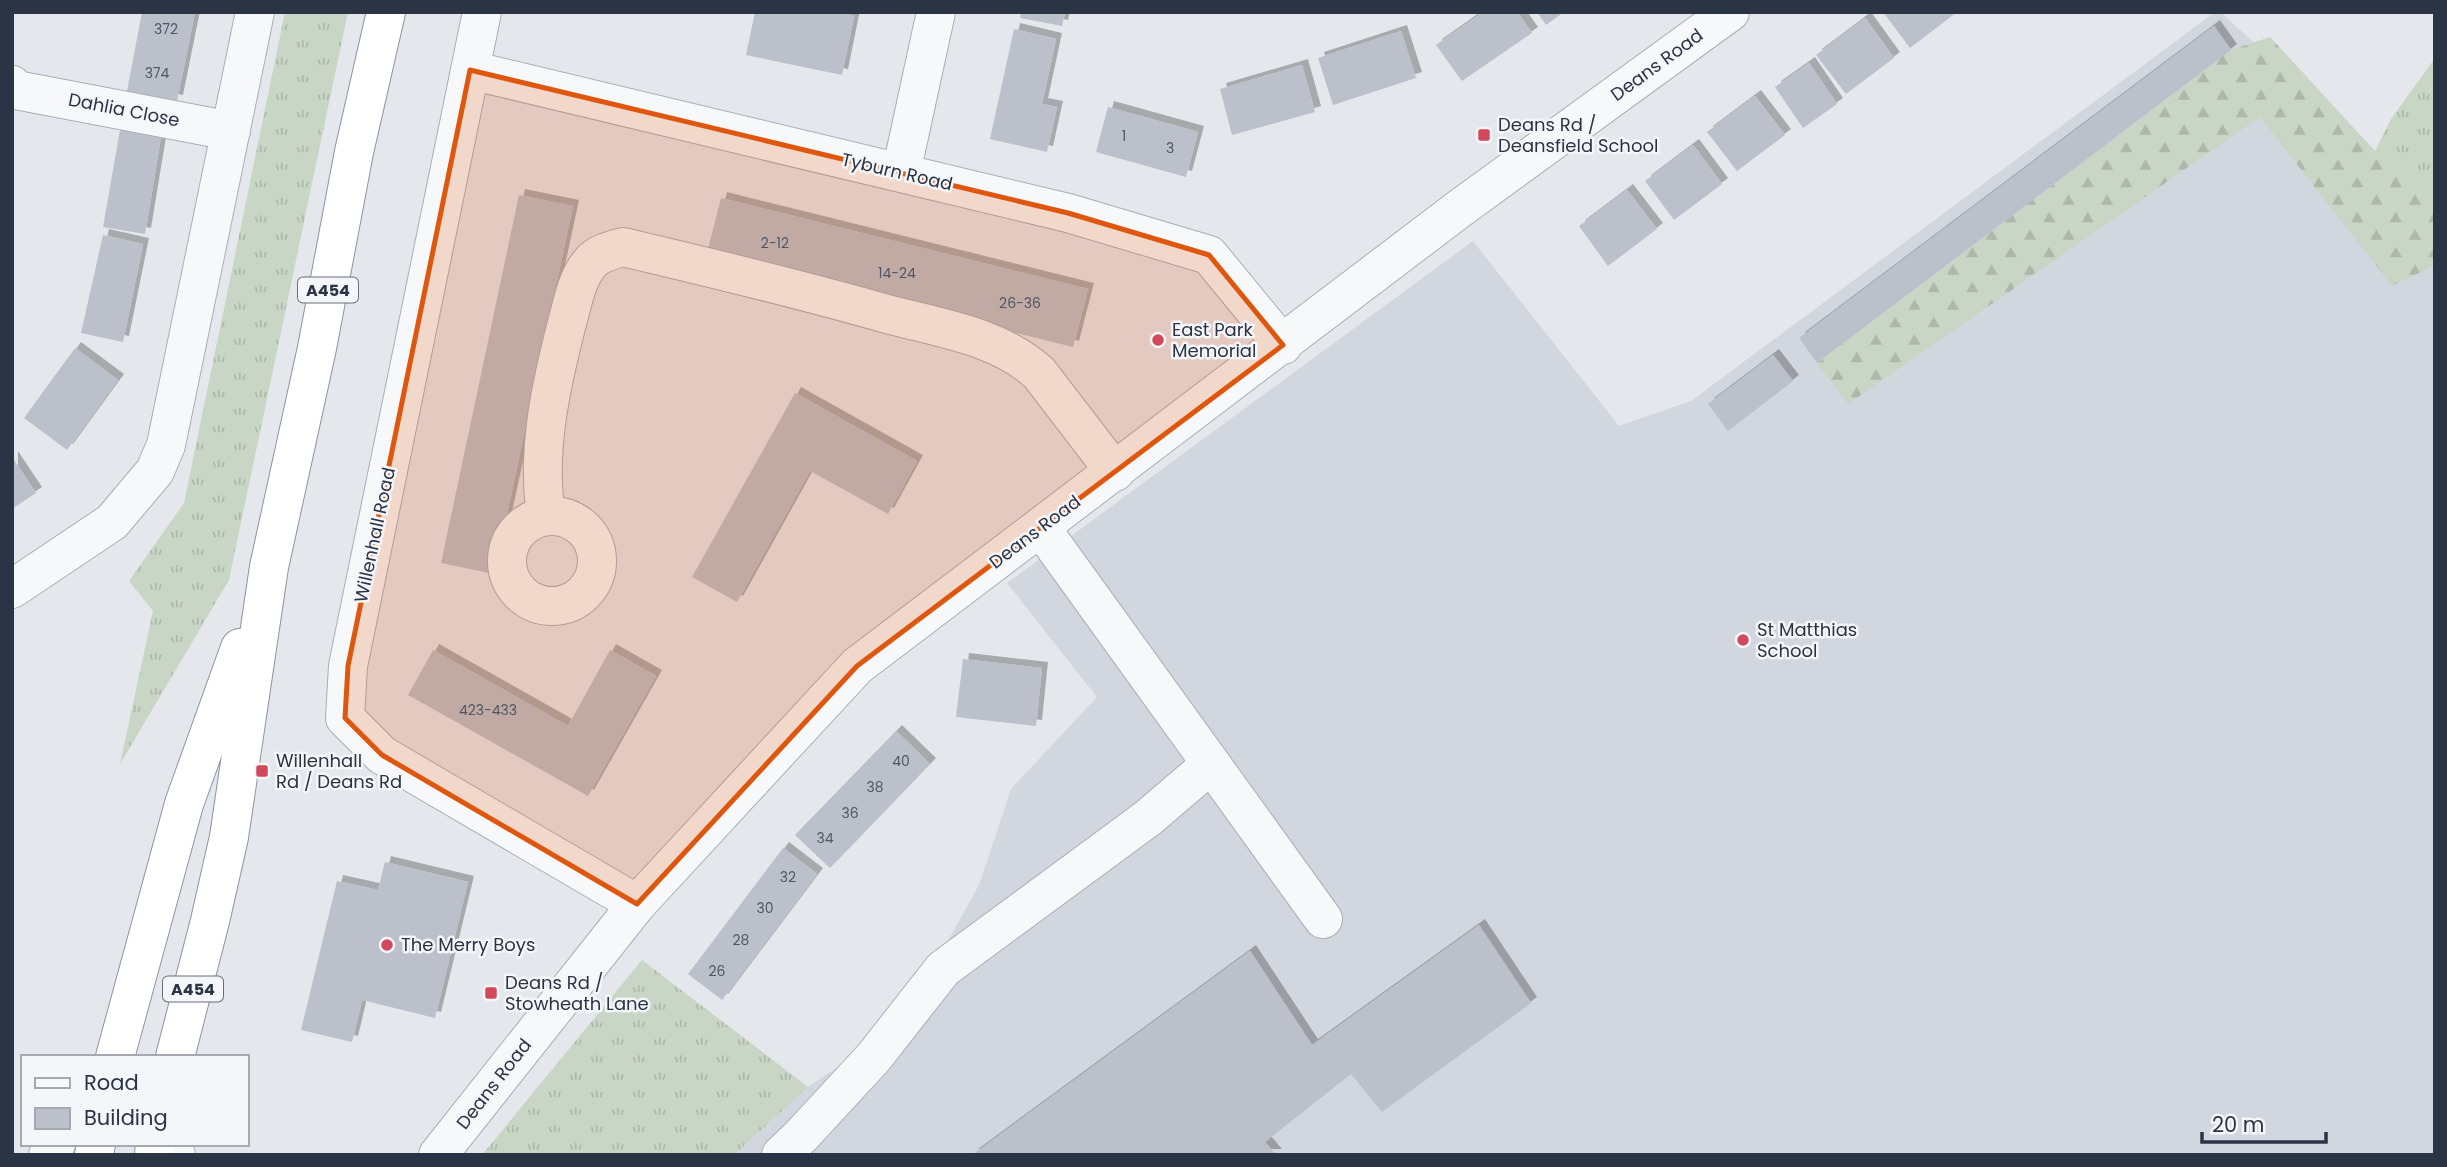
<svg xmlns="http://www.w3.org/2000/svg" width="2447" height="1167" viewBox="0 0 2447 1167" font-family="Poppins,sans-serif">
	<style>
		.built { fill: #d2d6de }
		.grass { fill: url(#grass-tufts) }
		.forest { fill: url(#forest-firs) }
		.building { fill: #bbc0ca; filter: url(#shadow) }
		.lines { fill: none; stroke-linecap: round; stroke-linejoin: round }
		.minor-casing { stroke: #a9aeb7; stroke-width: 40 }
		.highway-casing { stroke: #8b94a3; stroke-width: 40 }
		.minor { stroke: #f7f8fa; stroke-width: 38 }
		.highway { stroke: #fff; stroke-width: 38 }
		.marked { fill: #df570f; fill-opacity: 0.2; stroke: #df570f; stroke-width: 5; stroke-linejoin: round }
		.poi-dot { fill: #d1495b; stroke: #f4f6f9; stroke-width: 2.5 }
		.labels { text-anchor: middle; stroke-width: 5; stroke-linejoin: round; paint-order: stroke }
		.number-label { font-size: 14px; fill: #4f5766 }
		.shield { fill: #f4f6f9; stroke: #676e7b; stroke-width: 2 }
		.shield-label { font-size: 16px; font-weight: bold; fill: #2b3445 }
		.street-label { font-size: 18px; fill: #2b3445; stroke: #f4f6f9 }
		.poi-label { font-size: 18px; fill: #2b3445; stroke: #f4f6f9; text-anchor: start }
	</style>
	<defs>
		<pattern id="grass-tufts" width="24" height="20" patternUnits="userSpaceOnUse" patternTransform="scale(1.75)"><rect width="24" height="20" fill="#c9d6c5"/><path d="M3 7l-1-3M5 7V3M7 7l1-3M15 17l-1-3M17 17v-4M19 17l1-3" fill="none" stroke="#adb8ab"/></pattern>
		<pattern id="forest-firs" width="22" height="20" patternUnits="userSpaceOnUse" patternTransform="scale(1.75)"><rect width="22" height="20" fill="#c9d6c5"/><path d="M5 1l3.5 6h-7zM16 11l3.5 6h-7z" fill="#adb8ab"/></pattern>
		<filter id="shadow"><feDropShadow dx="6" dy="-6" stdDeviation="0" flood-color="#0004"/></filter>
	</defs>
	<rect width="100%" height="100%" fill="#e4e7ec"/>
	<path class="built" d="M2215,12H2220L2435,204V1155H734L808,1087L901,1025L979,885L1011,789L1097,697L1007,583L1473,241L1619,426L1691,401Z"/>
	<path class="grass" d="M285,12H348L229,580L120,764L153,611L129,581L184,503Z
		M2435,58V204L2375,151L2391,119Z
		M642,960L808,1087L734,1155H482Z"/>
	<path class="forest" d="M2270,37L2375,151L2435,204V265L2392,286L2260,117L1848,404L1817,363L2231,50Z"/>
	<path class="building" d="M142,12H195L177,101L127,91Z
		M755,12H838L854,16L842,75L746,55Z
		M1021,12H1065L1062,26L1020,18Z
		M1483,12H1517L1532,33L1462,81L1436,45Z
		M1537,12H1564L1546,25Z
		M1883,12H1957L1910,48Z
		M1865,18L1894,58L1846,94L1816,55Z
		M2214,26L2231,50L1817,363L1799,338Z
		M1014,29L1056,39L1042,104L1057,107L1047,152L990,139Z
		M1401,31L1416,78L1333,105L1318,58Z
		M1809,63L1837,104L1803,128L1775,87Z
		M1302,65L1315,112L1232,135L1220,89Z
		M1755,96L1785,135L1737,171L1707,132Z
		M1108,107L1198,132L1186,177L1096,152Z
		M120,130L161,137L145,234L103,227Z
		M1693,145L1722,184L1674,220L1645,181Z
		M1627,190L1657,229L1608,266L1579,226Z
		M519,195L573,206L494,574L441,563Z
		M721,198L1088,289L1073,347L706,257Z
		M103,235L143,244L123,342L81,333Z
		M75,348L118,380L67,450L24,418Z
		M1773,355L1793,381L1728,431L1708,404Z
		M795,393L917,461L888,514L810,471L737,602L692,577Z
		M12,457L36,493L12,509Z
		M433,650L568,726L610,650L656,676L588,796L408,695Z
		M963,659L1042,668L1036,726L956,717Z
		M896,731L930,764L830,868L795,835Z
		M783,848L817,874L722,1000L688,974Z
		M385,862L468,882L435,1018L362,1000L352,1042L301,1030L337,881L378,890Z
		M1479,925L1531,1003L1382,1112L1351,1074L1265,1142L1276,1155H972L1250,951L1312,1045Z"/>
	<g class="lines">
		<defs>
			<path id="minor" d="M482,12L348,666L345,718L382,755L637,904
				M470,70L1068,213L1209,255L1283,345
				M12,85L16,90L231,131
				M901,173L936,12
				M546,515C536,452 551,385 567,323C573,302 576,280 590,263C598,253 612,250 623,247C712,268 800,289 887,314C939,328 999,336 1039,373L1115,472
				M507 561a45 45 0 1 1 90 0a45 45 0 1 1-90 0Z
				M1041,528L1323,919
				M12,589L112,522L155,471L166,445L255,12
				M173,1144L176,1155
				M48,1155L56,1144
				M438,1155L637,904L857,666L1459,209L1730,12
				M781,1155L801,1136L874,1057L943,969L1148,818L1211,764"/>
			<path id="highway" d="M115,1057L184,804L240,648
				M175,1057L210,921L229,837L269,567L317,348L354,152L386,12
				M94,1155L96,1144
				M154,1155L155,1144"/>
		</defs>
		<use href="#minor" class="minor-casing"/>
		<use href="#highway" class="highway-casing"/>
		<use href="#minor" class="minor"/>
		<use href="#highway" class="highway"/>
	</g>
	<path class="marked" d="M470,70L1068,213L1209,255L1283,345L857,666L637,904L382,755L345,718L348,666Z"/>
	<g class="poi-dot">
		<rect x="1477" y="128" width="14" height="14" rx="3.5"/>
		<circle cx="1158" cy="340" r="7"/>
		<circle cx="1743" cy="640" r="7"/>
		<rect x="255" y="764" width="14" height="14" rx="3.5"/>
		<circle cx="387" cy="945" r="7"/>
		<rect x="484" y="986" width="14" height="14" rx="3.5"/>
	</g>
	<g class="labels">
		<g class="number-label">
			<text x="166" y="34">372</text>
			<text x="157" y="78">374</text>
			<text x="1124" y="141">1</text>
			<text x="1170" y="153">3</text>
			<text x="775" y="248">2-12</text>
			<text x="897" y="278">14-24</text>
			<text x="1020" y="308">26-36</text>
			<text x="488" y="715">423-433</text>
			<text x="901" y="766">40</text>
			<text x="875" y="792">38</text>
			<text x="850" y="818">36</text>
			<text x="825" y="843">34</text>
			<text x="788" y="882">32</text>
			<text x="765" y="913">30</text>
			<text x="741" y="945">28</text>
			<text x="717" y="976">26</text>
		</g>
		<g class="shield">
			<rect x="298" y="277.5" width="60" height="25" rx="5"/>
			<rect x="163" y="976.5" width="60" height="25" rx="5"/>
		</g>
		<g class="shield-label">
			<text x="328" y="296">A454</text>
			<text x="193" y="995">A454</text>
		</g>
		<g class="street-label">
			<text transform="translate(1657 65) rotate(-36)" y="6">Deans Road</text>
			<text transform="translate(124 110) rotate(11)" y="6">Dahlia Close</text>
			<text transform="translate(897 172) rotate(13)" y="6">Tyburn Road</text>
			<text transform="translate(1035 532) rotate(-37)" y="6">Deans Road</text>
			<text transform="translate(375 535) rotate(-78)" y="6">Willenhall Road</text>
			<text transform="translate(494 1084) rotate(-52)" y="6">Deans Road</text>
		</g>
		<g class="poi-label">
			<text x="1498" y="131">Deans Rd /<tspan x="1498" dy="21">Deansfield School</tspan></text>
			<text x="1172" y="336">East Park<tspan x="1172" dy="21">Memorial</tspan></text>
			<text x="1757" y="636">St Matthias<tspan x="1757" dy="21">School</tspan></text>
			<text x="276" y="767">Willenhall<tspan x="276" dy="21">Rd / Deans Rd</tspan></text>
			<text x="401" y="951">The Merry Boys</text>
			<text x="505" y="989">Deans Rd /<tspan x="505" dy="21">Stowheath Lane</tspan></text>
		</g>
	</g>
	<rect width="2447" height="1167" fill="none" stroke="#2b3445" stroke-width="28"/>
	<rect x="21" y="1055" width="228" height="91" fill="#f4f6f9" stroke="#a4a8b1" stroke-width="2"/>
	<rect x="35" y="1078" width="35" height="10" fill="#f7f8fa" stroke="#a4a8b1" stroke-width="2"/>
	<text x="84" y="1090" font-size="21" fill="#2b3445">Road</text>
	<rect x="35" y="1108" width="35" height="21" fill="#bbc0ca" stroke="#a4a8b1" stroke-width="2"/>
	<text x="84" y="1125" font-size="21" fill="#2b3445">Building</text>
	<path d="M2202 1132v10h124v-10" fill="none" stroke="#2b3445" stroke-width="3.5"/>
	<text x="2212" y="1132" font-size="21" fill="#2b3445" stroke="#f4f6f9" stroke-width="5" paint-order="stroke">20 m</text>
</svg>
